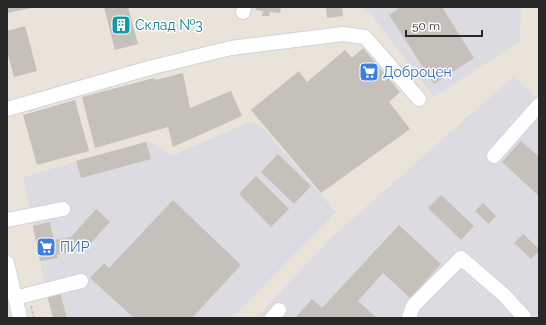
<svg xmlns="http://www.w3.org/2000/svg" width="546" height="325" viewBox="0 0 546 325" font-family="Raleway,sans-serif">
	<style>
		.industrial { fill: #dddbe2 }
		.building { fill: #c5c0ba }
		.lines { fill: none; stroke-linecap: round; stroke-linejoin: round }
		.minor-casing { stroke: #d0d3e0; stroke-width: 16 }
		.path { stroke: #c3c3c3; stroke-width: 2; stroke-dasharray: 3 2; stroke-linecap: butt }
		.minor { stroke: #fff; stroke-width: 14 }
		.labels { text-anchor: middle; stroke-width: 3; stroke-linejoin: round; paint-order: stroke }
		.culture-label { font-size: 14px; fill: #0d838f; stroke: #fff; text-anchor: start }
		.shop-label { font-size: 14px; fill: #366cbe; stroke: #fff; text-anchor: start }
	</style>
	<rect width="100%" height="100%" fill="#eae3da"/>
	<path class="industrial" d="M362,7H519L521,10L520,41L434,97L371,14Z
		M514,76L539,100V318H256L332,237Z
		M251,121L262,127L336,212L232,318H67L60,292L46,290L40,261L58,257L51,223L33,226L23,177L146,142H151L172,156Z"/>
	<path class="building" d="M7,7H31V8L7,13Z
		M104,7H128L138,44L115,50Z
		M256,7H281L280,13L270,12L269,16H262L263,11L256,10Z
		M332,7H342L343,16L327,18L326,8Z
		M401,7H442L474,58L434,84L389,15Z
		M25,26L37,71L14,77L7,51V31Z
		M363,48L400,92L389,102L410,129L321,193L251,110L299,71L307,82L345,50L352,58Z
		M183,73L190,108L231,91L242,116L173,147L168,127L95,148L82,97L154,78L155,80Z
		M75,100L89,151L37,165L23,115Z
		M521,141L539,157V196L502,162Z
		M146,142L151,159L81,178L76,161Z
		M278,154L311,186L294,204L261,172Z
		M256,176L289,209L271,227L239,194Z
		M441,195L474,226L461,240L428,208Z
		M173,200L241,265L192,318H134L90,278L104,263L109,268Z
		M483,203L496,216L489,224L475,211Z
		M96,209L110,222L85,249L57,255L58,258L40,261L33,226L50,222L54,240L71,237Z
		M399,225L441,264L410,298L383,273L358,301L377,318H295L312,299L322,308Z
		M523,234L539,249V251L531,259L514,243Z
		M60,292L67,318H53L47,295Z"/>
	<g class="lines">
		<defs>
			<path id="minor" d="M243,12L244,7
				M7,109L153,67L231,48L343,34L365,37L419,99
				M494,156L539,105
				M7,220L63,209
				M7,263L20,318
				M15,298L81,281
				M272,318L279,310
				M409,318L413,306L461,258L504,295L524,317L522,318"/>
		</defs>
		<use href="#minor" class="minor-casing"/>
		<path class="path" d="M31,306L34,318"/>
		<use href="#minor" class="minor"/>
	</g>
	<defs>
		<symbol id="building-square" viewBox="-11 -11 22 22"><rect x="-9" y="-9" width="18" height="18" rx="4" fill="#0f9aa8" stroke="#fff"/><path d="M-4-6H4V6H1V3H-1V6H-4ZM-2.5-4.3h1.7v1.8h-1.7ZM.8-4.3h1.7v1.8H.8ZM-2.5-1h1.7V.8h-1.7ZM.8-1h1.7V.8H.8Z" fill="#fff"/></symbol>
		<symbol id="supermarket-square" viewBox="-11 -11 22 22"><rect x="-9" y="-9" width="18" height="18" rx="4" fill="#3f7fe0" stroke="#fff"/><path d="M-6-5.5h2.5l.6 2H6L4.5 2H-2.5L-4.4-4H-6ZM-1.5 3.2a1.3 1.3 0 1 0 .1 0ZM3 3.2a1.3 1.3 0 1 0 .1 0Z" fill="#fff"/></symbol>
	</defs>
	<g fill-rule="evenodd">
		<use href="#building-square" x="110" y="14" width="22" height="22"/>
		<use href="#supermarket-square" x="358" y="61" width="22" height="22"/>
		<use href="#supermarket-square" x="35" y="236" width="22" height="22"/>
	</g>
	<g class="labels">
		<g class="culture-label">
			<text x="135" y="30">Склад №3</text>
		</g>
		<g class="shop-label">
			<text x="383" y="77">Доброцен</text>
			<text x="60" y="252">ПИР</text>
		</g>
	</g>
	<rect width="546" height="325" fill="none" stroke="#282828" stroke-width="16"/>
	<path d="M406 30v6h76v-6" fill="none" stroke="#282828" stroke-width="2"/>
	<text x="412" y="30" font-size="12" fill="#282828" stroke="#ffffff" stroke-width="3" paint-order="stroke">50 m</text>
</svg>
